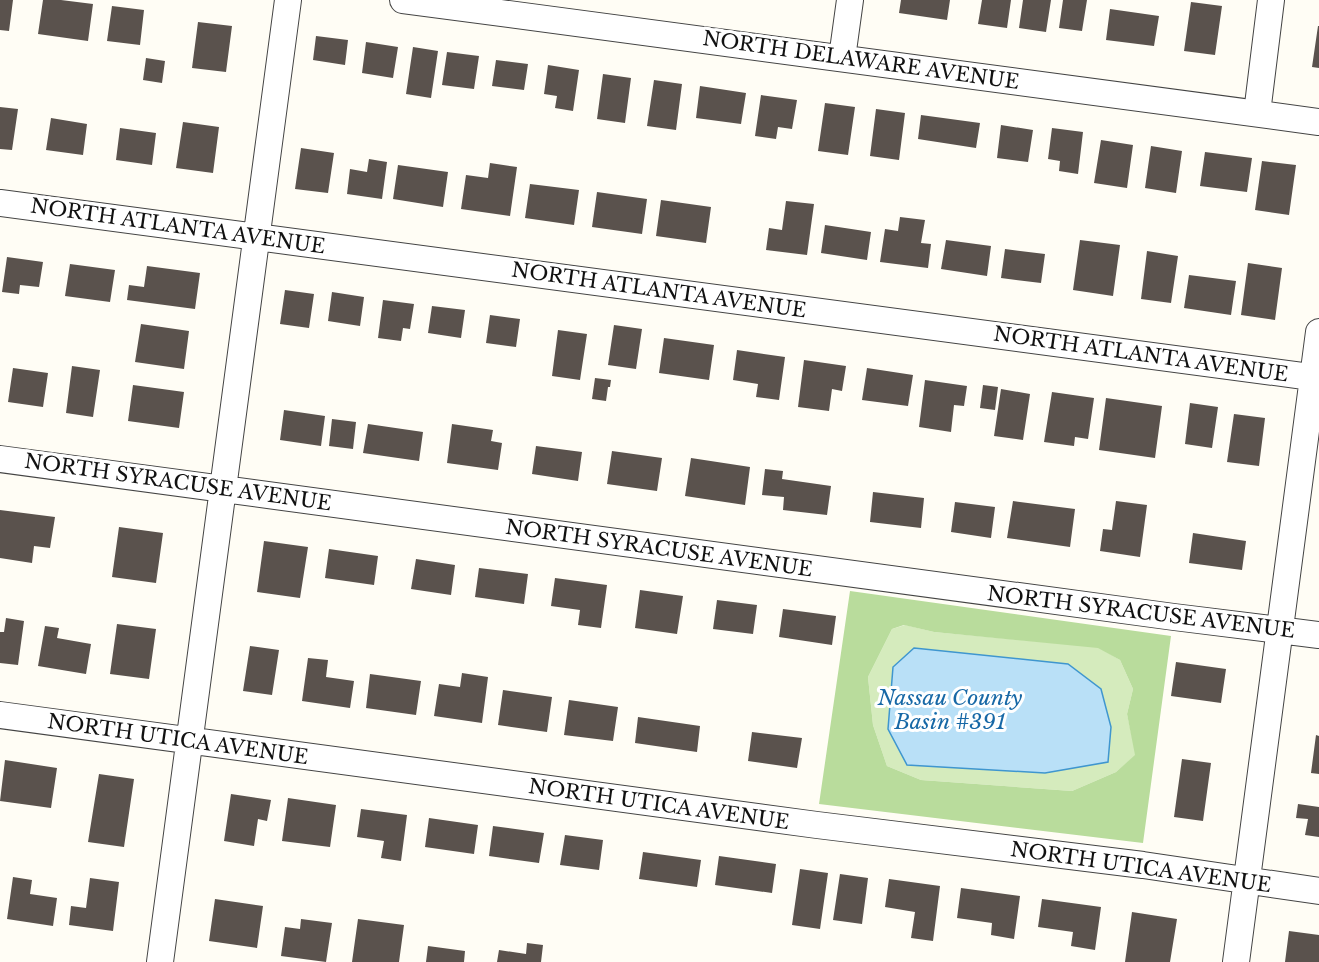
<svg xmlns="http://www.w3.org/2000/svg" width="1319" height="962" viewBox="0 0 1319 962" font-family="'Libre Baskerville',serif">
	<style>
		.green { fill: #d5ebbd }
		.forest { fill: #b9dc9c; fill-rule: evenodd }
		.water { fill: #b9e0f7; stroke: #3f96cf; stroke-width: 1.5 }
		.building { fill: #5a524d }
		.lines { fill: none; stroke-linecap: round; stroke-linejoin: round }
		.minor-casing { stroke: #444; stroke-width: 28 }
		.minor { stroke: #fff; stroke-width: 26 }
		.labels { text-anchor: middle; stroke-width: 6; stroke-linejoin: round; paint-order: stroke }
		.street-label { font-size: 20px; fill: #111; stroke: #fff }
		.water-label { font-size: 21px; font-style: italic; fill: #1768a6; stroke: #fff }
	</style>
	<rect width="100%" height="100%" fill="#fffdf5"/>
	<path class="green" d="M905,625L934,632L1098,647L1120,660L1133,689L1127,714L1136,755L1116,772L1072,791L921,780L887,766L873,725L868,677L892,629Z"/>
	<path class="forest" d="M850,591L1171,636L1143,843L819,804ZM904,625L934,632L1098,648L1120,660L1133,689L1127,714L1135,755L1116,772L1072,791L921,780L887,766L873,725L868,677L892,629Z"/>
	<path class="water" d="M914,648L1068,664L1101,689L1111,727L1108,762L1045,773L907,765L888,729L893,667Z"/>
	<path class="building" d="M0,0H13L9,31L0,30Z
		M43,0H61L93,4L88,41L38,34Z
		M901,0H950L947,20L899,13Z
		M982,0H1011L1007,28L978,24Z
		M1023,0H1051L1046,32L1019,28Z
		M1063,0H1087L1082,31L1059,28Z
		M1191,2L1222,6L1215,55L1184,51Z
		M112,6L144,10L140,45L107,41Z
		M1110,9L1159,16L1154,46L1106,40Z
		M198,22L232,26L226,72L192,68Z
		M1318,26H1319V68L1312,67Z
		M316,36L348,40L345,65L313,60Z
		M366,42L398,47L393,78L362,73Z
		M413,47L438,51L431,98L406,94Z
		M447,52L479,56L474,89L442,85Z
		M146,58L165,61L162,83L143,80Z
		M496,60L528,64L524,90L492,86Z
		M548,65L579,70L573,111L555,108L557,96L544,94Z
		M603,74L631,78L625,123L597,119Z
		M654,80L682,84L676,130L647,126Z
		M700,86L746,93L741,124L696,118Z
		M761,95L797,100L792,129L778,127L776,139L755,136Z
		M825,103L855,107L848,155L818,151Z
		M0,107L18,109L12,150L0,149Z
		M876,109L905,113L899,160L870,156Z
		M921,115L980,123L976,148L918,139Z
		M51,118L87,124L83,155L46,150Z
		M183,122L219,127L213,173L176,168Z
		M1001,125L1033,130L1028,162L997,158Z
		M120,128L156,133L152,165L116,160Z
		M1052,128L1083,132L1078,174L1059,171L1060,161L1048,159Z
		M1101,140L1133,145L1127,188L1094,183Z
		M1151,146L1182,151L1176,193L1145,188Z
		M301,148L334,153L328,193L295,189Z
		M1205,152L1252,158L1247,192L1200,186Z
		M369,159L387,162L382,199L347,194L350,169L367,172Z
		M1262,161L1296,165L1289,215L1255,210Z
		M490,163L517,167L510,216L461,209L466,175L488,178Z
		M398,165L448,172L443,207L393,199Z
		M530,184L579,190L574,225L525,218Z
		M597,192L647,199L642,234L592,227Z
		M661,200L711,207L706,243L656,236Z
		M786,201L814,204L807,255L766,250L769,228L782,230Z
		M900,217L925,220L921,243L931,244L928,268L880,262L885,229L898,231Z
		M825,225L871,232L867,260L821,253Z
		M946,240L991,246L987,276L941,269Z
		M1080,240L1120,245L1113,296L1073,290Z
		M1005,249L1045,254L1041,283L1001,278Z
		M1147,251L1178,256L1171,303L1141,299Z
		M7,257L43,262L39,287L20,285L19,294L2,292Z
		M1248,263L1282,268L1275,320L1241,315Z
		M70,264L115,270L110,302L65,296Z
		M147,266L200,273L195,309L127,300L129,285L144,287Z
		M1189,275L1236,281L1231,315L1184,308Z
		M285,290L314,294L309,328L280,324Z
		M332,292L364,297L360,326L328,321Z
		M383,300L414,304L410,329L403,328L401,341L378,338Z
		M432,306L465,310L461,338L428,333Z
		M490,315L520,319L516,347L486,343Z
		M141,324L189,331L184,369L135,362Z
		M614,325L642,329L636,369L608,365Z
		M558,330L587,334L580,380L552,376Z
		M664,338L714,345L709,380L659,373Z
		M737,350L785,357L779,400L756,397L758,384L733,380Z
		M804,360L846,366L842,391L832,389L829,411L798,407Z
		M72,366L100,370L93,417L66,413Z
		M13,368L48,373L43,407L8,402Z
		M867,368L913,375L908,406L862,400Z
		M595,378L611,380L610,387H608L606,401L592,399Z
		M925,380L967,386L964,406L954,405L951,432L919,427Z
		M133,385L184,392L179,428L128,421Z
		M983,385L998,387L995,410L980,408Z
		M1001,389L1030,394L1023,440L994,436Z
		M1052,392L1094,398L1088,439L1075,437L1074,446L1044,442Z
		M1106,398L1162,406L1155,458L1099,450Z
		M1190,403L1218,407L1212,448L1185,444Z
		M284,410L325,416L321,446L280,440Z
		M1234,414L1265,418L1259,466L1227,462Z
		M332,419L356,422L353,449L329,446Z
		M368,424L423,432L419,461L363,453Z
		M452,424L493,430L491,441L502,443L498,470L447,463Z
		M536,446L582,452L578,481L532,474Z
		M612,451L662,458L657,491L607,484Z
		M691,458L750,467L745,505L685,496Z
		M765,469L783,471L782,479L831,486L827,515L783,510L784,497L762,495Z
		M873,492L924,498L921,528L870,522Z
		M1013,501L1075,509L1070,547L1007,538Z
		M1116,501L1147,505L1140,557L1100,551L1103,529L1112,530Z
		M955,502L995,507L991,538L951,532Z
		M0,510L55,517L50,548L34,546L32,563L0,558Z
		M119,527L163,533L156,583L112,577Z
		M1193,533L1246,541L1242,570L1189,563Z
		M264,541L308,547L300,598L257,592Z
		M329,549L378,556L374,585L325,578Z
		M416,559L455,565L451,595L411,589Z
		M479,568L528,574L524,604L475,597Z
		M555,578L607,585L601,628L578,625L580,610L551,606Z
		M640,590L683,596L677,634L635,628Z
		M717,600L757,605L753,634L713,629Z
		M783,609L836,616L832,645L779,637Z
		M6,618L24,621L18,665L0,663V632H4Z
		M117,624L156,629L149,679L110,674Z
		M45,626L59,628L57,638L91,644L86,674L38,666Z
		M250,646L279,650L272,695L243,691Z
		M308,658L328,660L326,677L354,681L350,708L302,701Z
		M1176,662L1226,669L1221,703L1171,696Z
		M462,673L488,677L482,723L434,716L439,684L460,687Z
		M370,674L421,681L416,715L366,708Z
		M503,690L552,697L547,732L498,725Z
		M569,700L618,707L613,741L564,735Z
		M638,717L700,726L697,752L635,743Z
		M752,732L802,738L797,768L748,761Z
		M1316,735L1319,736V774L1311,773Z
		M1182,759L1211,763L1203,821L1174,817Z
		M5,760L57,768L51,808L0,801Z
		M99,774L134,779L124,847L88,842Z
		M231,794L271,800L267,821L258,819L254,846L224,841Z
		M288,798L336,805L330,847L282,841Z
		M1298,804L1319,807V837L1305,835L1308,819L1296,818Z
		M361,809L407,815L401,861L381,858L384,841L357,837Z
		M429,818L478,825L474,854L425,847Z
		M493,826L544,833L539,863L489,856Z
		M565,835L603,840L599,870L560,865Z
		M643,852L701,860L697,887L639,879Z
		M719,856L776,864L772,893L715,885Z
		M800,869L828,873L820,929L792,925Z
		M840,874L868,878L862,924L833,920Z
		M13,877L32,880L30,894L57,898L53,926L7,919Z
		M90,878L119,882L113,931L69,925L71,906L86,908Z
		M889,879L940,886L933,941L911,938L915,912L885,907Z
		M961,888L1020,896L1014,939L991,935L992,923L957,918Z
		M215,899L263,906L257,948L209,941Z
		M1042,899L1101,907L1095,950L1071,946L1073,932L1038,927Z
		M1132,912L1177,919L1170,962H1125Z
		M301,919L332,923L326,962L281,956L285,927L300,929Z
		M358,919L404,925L399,962H352Z
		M1289,931L1319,935V962H1285Z
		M527,943L543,945L541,962H497L499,950L526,954Z
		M428,946L465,951L464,962H426Z"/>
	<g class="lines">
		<defs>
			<path id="minor" d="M403,0L1319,122
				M842,58L850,0
				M1257,113L1271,0
				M0,203L1319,378
				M0,459L1174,617L1319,635
				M0,715L817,825L1143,865L1319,891
				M160,962L288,0
				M1236,962L1319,332"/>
		</defs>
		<use href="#minor" class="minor-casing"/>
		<use href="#minor" class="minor"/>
	</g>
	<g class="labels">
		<g class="street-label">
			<text transform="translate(861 60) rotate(8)" y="7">NORTH DELAWARE AVENUE</text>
			<text transform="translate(178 226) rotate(8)" y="7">NORTH ATLANTA AVENUE</text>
			<text transform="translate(659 290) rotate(8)" y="7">NORTH ATLANTA AVENUE</text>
			<text transform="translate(1141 354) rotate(8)" y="7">NORTH ATLANTA AVENUE</text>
			<text transform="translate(178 482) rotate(8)" y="7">NORTH SYRACUSE AVENUE</text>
			<text transform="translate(659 548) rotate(8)" y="7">NORTH SYRACUSE AVENUE</text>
			<text transform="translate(1141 612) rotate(7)" y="7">NORTH SYRACUSE AVENUE</text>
			<text transform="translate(178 739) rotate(8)" y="7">NORTH UTICA AVENUE</text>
			<text transform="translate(659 804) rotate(8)" y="7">NORTH UTICA AVENUE</text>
			<text transform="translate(1141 867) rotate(8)" y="7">NORTH UTICA AVENUE</text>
		</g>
		<g class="water-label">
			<text x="950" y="705">Nassau County<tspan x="950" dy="24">Basin #391</tspan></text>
		</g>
	</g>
</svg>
